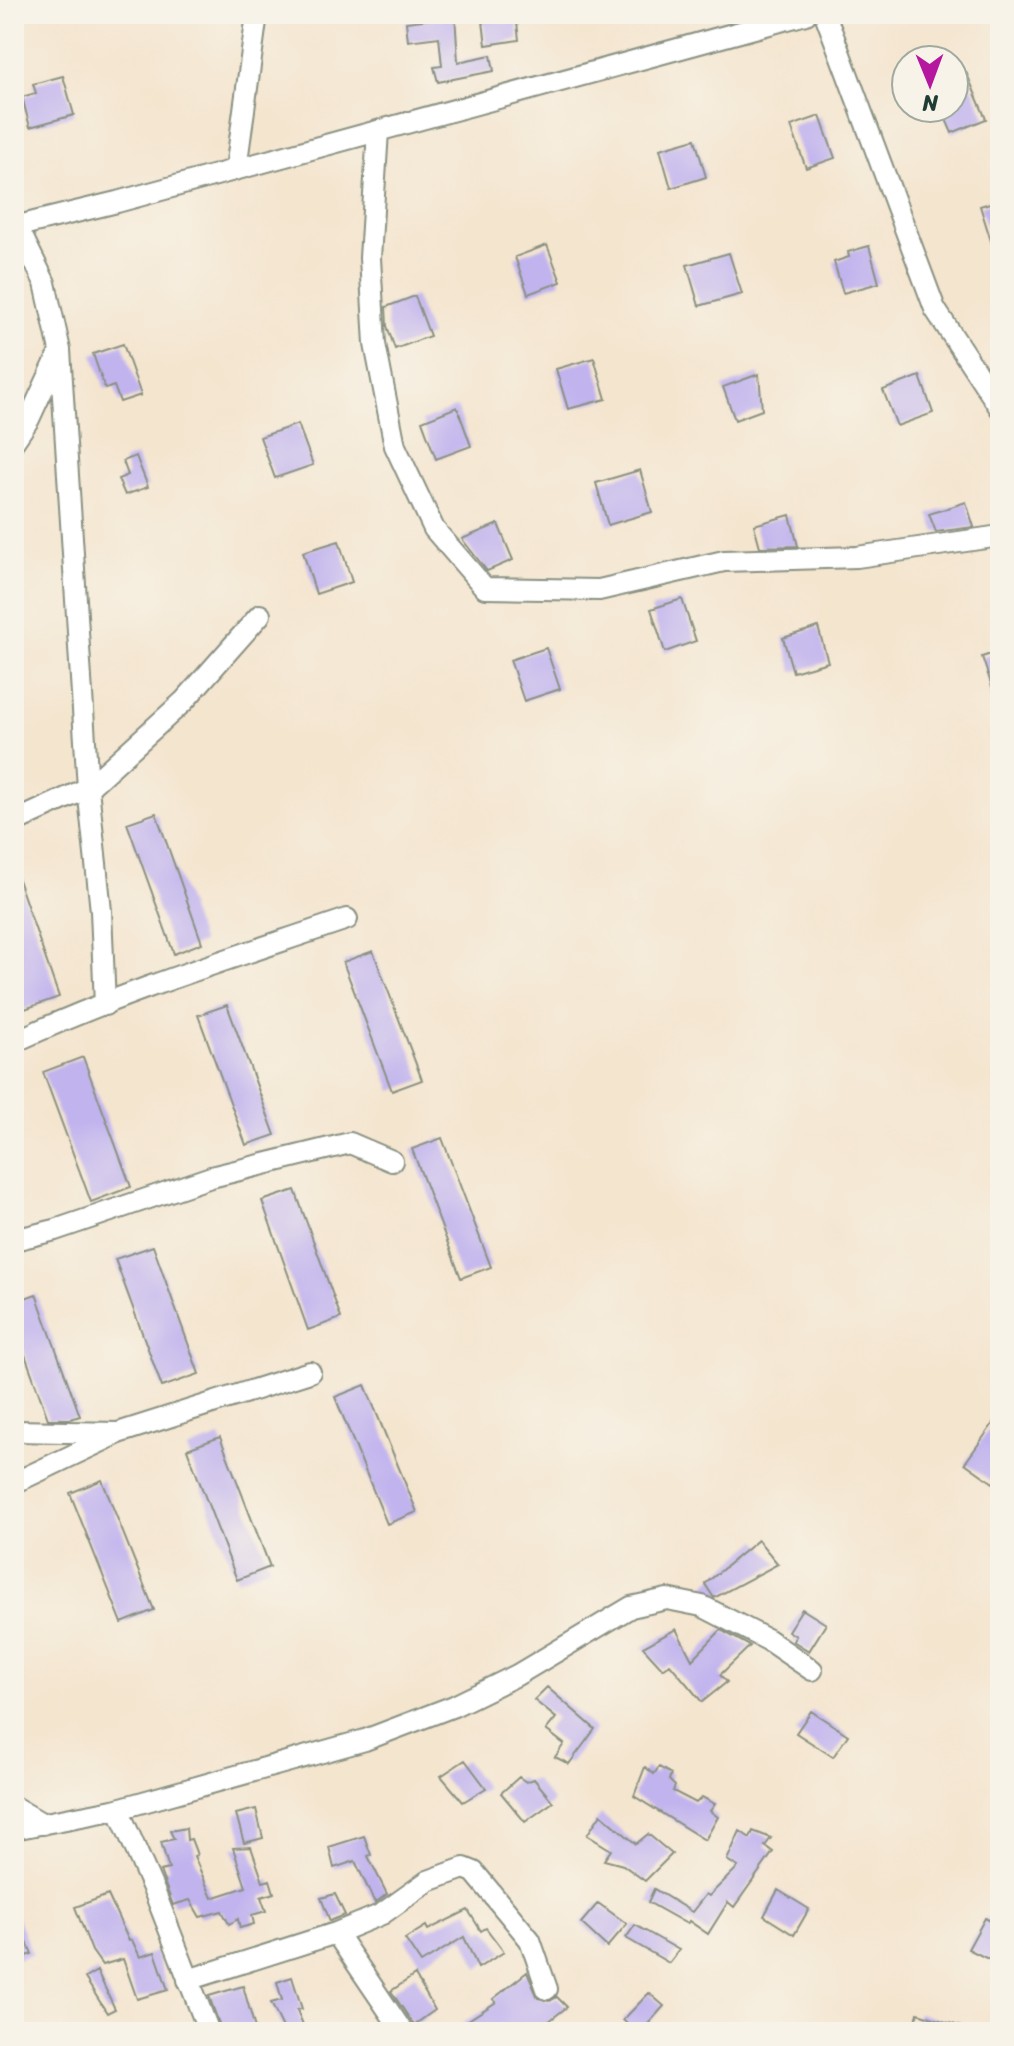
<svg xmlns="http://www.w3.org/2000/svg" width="1014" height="2046" viewBox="0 0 1014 2046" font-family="Sriracha,sans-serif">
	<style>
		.building { fill: #c1b3ee }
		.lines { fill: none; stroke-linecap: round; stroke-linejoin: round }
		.minor-casing { stroke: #8a9182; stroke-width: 24 }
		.minor { stroke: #fff; stroke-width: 20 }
	</style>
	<rect width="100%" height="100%" fill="#f7f3e8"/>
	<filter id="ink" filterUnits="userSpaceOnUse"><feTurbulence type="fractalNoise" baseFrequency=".0125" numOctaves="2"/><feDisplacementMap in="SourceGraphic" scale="16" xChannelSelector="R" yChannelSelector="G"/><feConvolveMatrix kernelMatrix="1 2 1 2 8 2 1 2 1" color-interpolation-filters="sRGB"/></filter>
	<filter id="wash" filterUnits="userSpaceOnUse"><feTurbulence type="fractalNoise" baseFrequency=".006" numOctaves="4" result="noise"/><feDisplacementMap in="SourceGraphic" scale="32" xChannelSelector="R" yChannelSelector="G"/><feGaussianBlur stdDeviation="1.8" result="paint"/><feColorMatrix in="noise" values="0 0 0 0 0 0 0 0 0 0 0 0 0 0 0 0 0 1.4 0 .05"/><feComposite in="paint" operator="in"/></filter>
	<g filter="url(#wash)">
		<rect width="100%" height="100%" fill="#f4e5cf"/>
		<g id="blocks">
			<path class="building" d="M437,14H455L458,62L491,55L494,71L438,82L434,67L442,66L439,37L408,41L406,22L437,18Z
				M482,14H516L519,40L486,45Z
				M966,72L986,119L952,133L941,108H954V77Z
				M63,76L74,115L30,127L22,97L36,93L33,84Z
				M820,116L835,158L806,168L791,126Z
				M695,139L706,177L671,188L660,149Z
				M1000,200V260H997L980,206Z
				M547,245L561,282L528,294L515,257Z
				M869,246L879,283L843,293L834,262L849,257L848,252Z
				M729,253L742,294L699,306L687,265Z
				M415,296L430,336L395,349L387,326L386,307Z
				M123,344L141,395L120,402L114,386L105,389L93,354Z
				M594,358L606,399L568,409L556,369Z
				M759,374L762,410L735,420L723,387Z
				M920,376L933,413L897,426L883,390Z
				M457,407L471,446L436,459L422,421Z
				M298,424L313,465L275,478L260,437Z
				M136,456L148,487L125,495L118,479L128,475L123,461Z
				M640,470L652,512L608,525L596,483Z
				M966,502L974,527L936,532L929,514Z
				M790,515L798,546L760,547L754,525Z
				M498,524L513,560L487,571L462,539Z
				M339,541L352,582L316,594L303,552Z
				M682,599L696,641L665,652L651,609Z
				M818,627L828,662L793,672L783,638Z
				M546,648L560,689L524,701L510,660Z
				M1000,651V703L998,704L982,657Z
				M156,813L202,943L174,954L127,823Z
				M14,874H16L59,997L22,1010L14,987Z
				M373,951L422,1080L392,1091L343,962Z
				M227,1005L275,1135L246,1145L198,1015Z
				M83,1057L131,1187L91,1202L43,1072Z
				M442,1138L491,1267L461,1278L412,1149Z
				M295,1190L341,1318L308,1330L262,1201Z
				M153,1246L199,1374L162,1387L115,1259Z
				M36,1294L80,1416L70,1419H48L14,1324V1302Z
				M365,1385L417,1512L387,1524L335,1397Z
				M1000,1414V1474L993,1483L965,1463Z
				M220,1437L270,1567L237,1580L187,1449Z
				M102,1480L154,1610L122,1623L70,1493Z
				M758,1540L778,1564L714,1598L705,1584Z
				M802,1609L826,1624L809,1651L793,1641L796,1636L788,1631Z
				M676,1629L692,1660L721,1630L750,1646L720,1675L727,1682L702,1702L670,1664L663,1669L643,1647Z
				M547,1687L595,1729L569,1764L555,1757L564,1744L546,1730L556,1718L534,1700Z
				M811,1711L848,1735L833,1757L796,1733Z
				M465,1760L486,1788L463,1802L441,1776Z
				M645,1767L654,1774L659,1767L671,1774L669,1780L675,1786L673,1791L696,1803L702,1797L715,1804L710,1811L718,1817L705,1840L634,1796Z
				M519,1777L526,1782L534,1779L553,1802L525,1822L501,1793Z
				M256,1809L263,1838L244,1843L236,1814Z
				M601,1814L636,1844L648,1834L672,1854L645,1881L623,1865L604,1860L611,1850L587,1835Z
				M186,1828L187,1840L191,1839L197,1855L194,1856L212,1898L246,1887L233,1848L251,1847L263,1882L270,1880L274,1893L261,1897L266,1911L252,1915L254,1924L240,1928L238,1919L229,1924L222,1911L200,1917L190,1900L173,1905L160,1871L169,1869L161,1842L174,1839L170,1831Z
				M740,1831L750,1838L753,1831L771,1838L765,1846L773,1852L734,1907L728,1902L708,1934L689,1921L687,1924L648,1902L654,1889L692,1912L706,1894L709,1896L738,1867L727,1860Z
				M364,1836L371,1855L368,1856L387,1894L375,1903L355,1861L334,1868L329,1847Z
				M778,1890L809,1909L794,1935L764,1916Z
				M335,1894L345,1915L330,1921L321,1898Z
				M108,1895L129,1941L132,1940L140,1957L155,1952L168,1990L137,1999L123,1959L102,1965L92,1951L75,1907Z
				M598,1903L627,1924L607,1947L581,1923Z
				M14,1910L32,1954L14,1960Z
				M468,1910L481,1931L486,1928L504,1952L478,1968L464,1937L421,1963L405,1939L426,1926L428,1930Z
				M985,1918L1000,1926V1965L968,1949Z
				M635,1925L679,1950L669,1963L626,1938Z
				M97,1971L115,2009L107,2013L85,1978Z
				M527,1972L538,1998L550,2001L557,1997L567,2007L535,2032H450L496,2002L493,1999Z
				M415,1975L435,2010L414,2025L391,1991Z
				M292,1977L302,2009L297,2010L306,2032H285L271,2003L282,2000L277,1982Z
				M243,1986L256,2032H222L209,1996Z
				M649,1993L664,2006L641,2032H636L623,2020Z
				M918,2013L968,2029V2032H913Z"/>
		</g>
	</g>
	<g filter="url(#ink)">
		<use href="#blocks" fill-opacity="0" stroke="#8a9182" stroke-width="2"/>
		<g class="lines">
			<defs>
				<path id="minor" d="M825,14L935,309L1000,408
					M378,131L370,258L375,344L395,446L434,529L485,588L599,590L724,561L857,557L1000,536
					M236,169L257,14
					M14,220L45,283L60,350L88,788L101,911L105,1005
					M14,227L117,202L806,14
					M14,441L29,419L60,352
					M14,822L88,788L184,701L260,615
					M14,1042C121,992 236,957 347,919
					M14,1240L55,1230L211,1177L350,1143L392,1161
					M14,1431L118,1433L310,1372
					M14,1483L115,1435
					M14,1807L43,1824
					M118,1809L155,1893L209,2032
					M14,1829L118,1809L365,1740L454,1706L517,1675L631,1607L667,1599L702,1606L768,1640L812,1670
					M336,1933L403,2032
					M188,1980L336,1933L382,1914L428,1881L464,1868L474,1872L530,1940L547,1989"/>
			</defs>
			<use href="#minor" class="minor-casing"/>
			<use href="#minor" class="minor"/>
		</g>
	</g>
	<rect width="1014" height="2046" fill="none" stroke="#f7f3e8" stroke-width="48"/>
	<g transform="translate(930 84) rotate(179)"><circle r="38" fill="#f7f3e8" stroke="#a1aaa0" stroke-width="2"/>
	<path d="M0-6L14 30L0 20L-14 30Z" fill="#b5179e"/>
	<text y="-12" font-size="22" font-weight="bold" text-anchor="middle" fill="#1f3d34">N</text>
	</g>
</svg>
